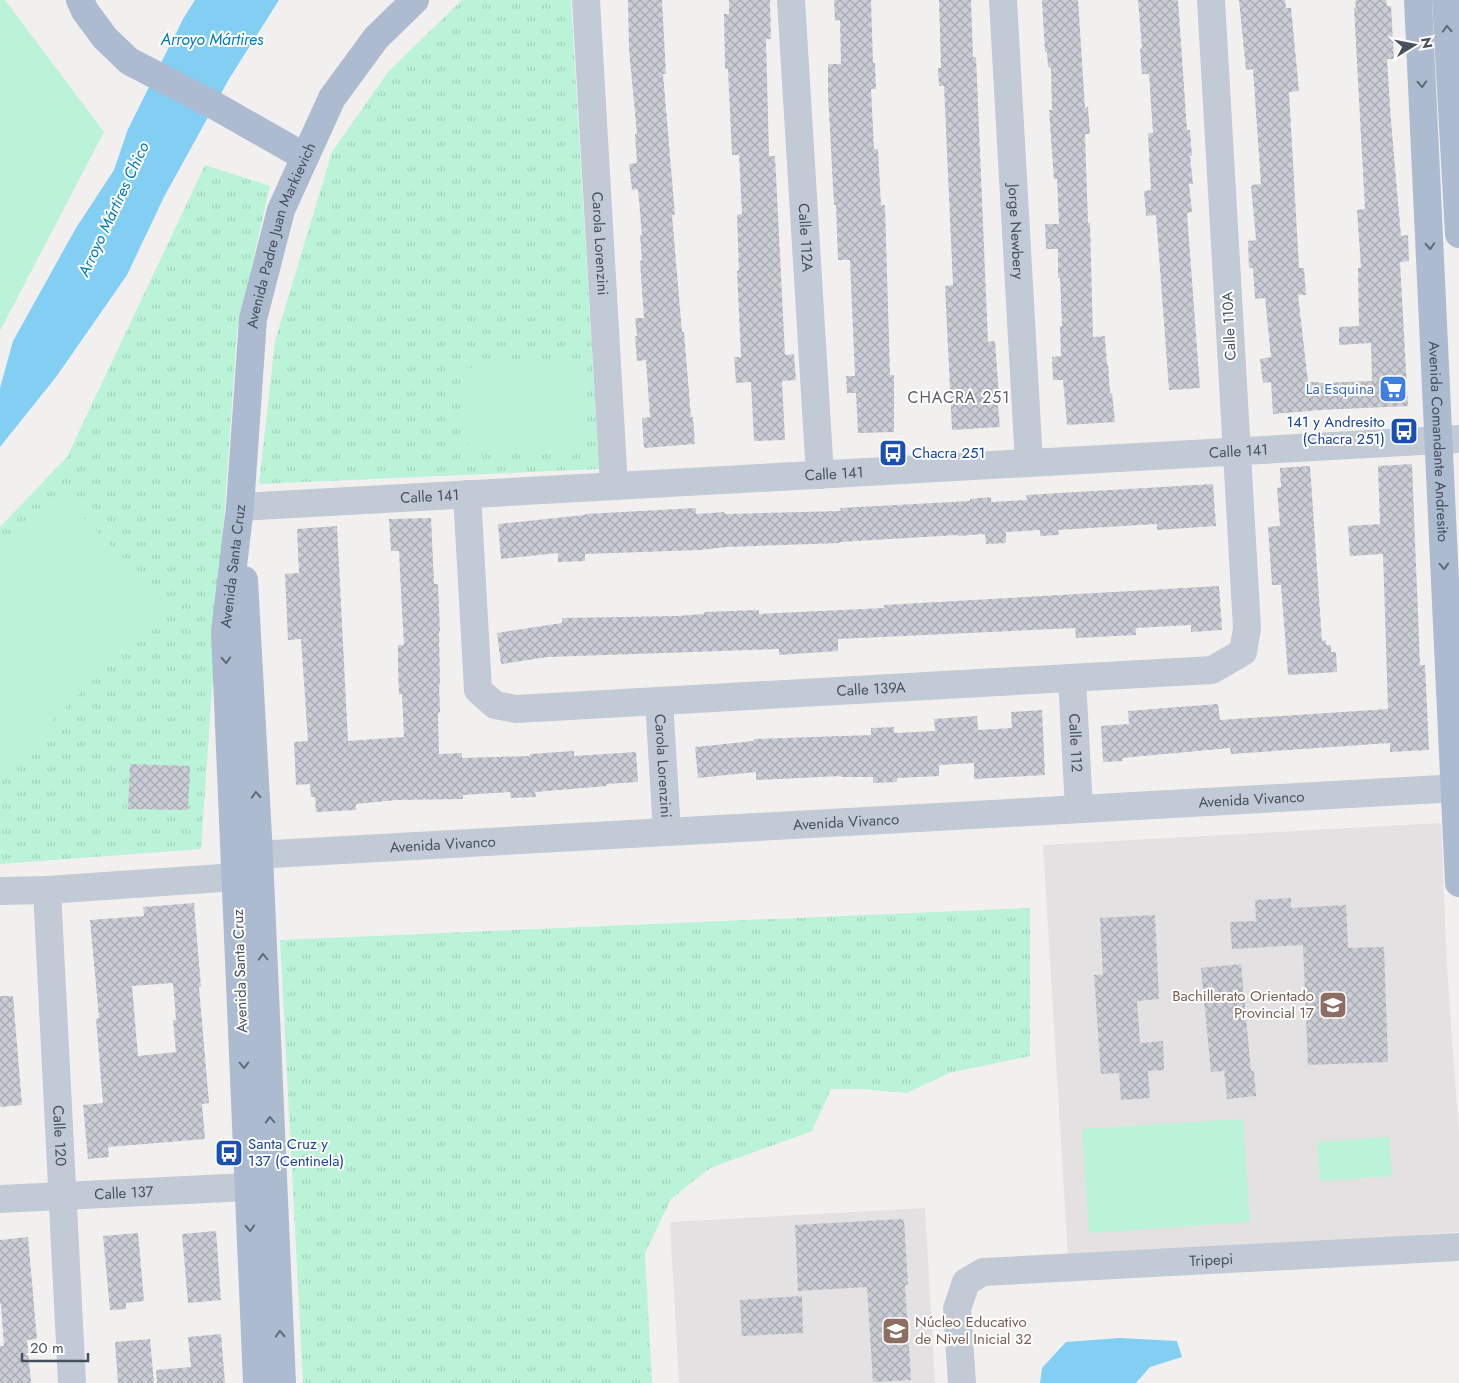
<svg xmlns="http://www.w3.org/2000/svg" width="1459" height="1383" viewBox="0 0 1459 1383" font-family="Jost,sans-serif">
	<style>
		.education { fill: #e3e1e1 }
		.grass { fill: url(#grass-tufts) }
		.garden { fill: #baf3d7 }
		.water { fill: #83cff4 }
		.building { fill: url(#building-cross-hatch); fill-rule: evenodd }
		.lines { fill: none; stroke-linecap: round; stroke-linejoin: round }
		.minor { stroke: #c2cad6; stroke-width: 28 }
		.major { stroke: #adbbd1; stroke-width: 28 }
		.oneway { stroke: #606b7c }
		.labels { text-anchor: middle; stroke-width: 4; stroke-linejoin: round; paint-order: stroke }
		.street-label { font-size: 15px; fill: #46505f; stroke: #fff }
		.shop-label { font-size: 15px; fill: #366cbe; stroke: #fff; text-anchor: end }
		.transit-label { font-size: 15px; fill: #164399; stroke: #fff; text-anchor: start }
		.education-label { font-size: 15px; fill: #785e54; stroke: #fff; text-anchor: end }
		.water-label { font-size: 16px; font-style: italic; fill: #007bb7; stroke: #fff }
		.neighbourhood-label { font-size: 16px; letter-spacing: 1px; fill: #5b5f65; stroke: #fff }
	</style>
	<defs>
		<pattern id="grass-tufts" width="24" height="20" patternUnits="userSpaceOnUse" patternTransform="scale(1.25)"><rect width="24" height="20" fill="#baf3d7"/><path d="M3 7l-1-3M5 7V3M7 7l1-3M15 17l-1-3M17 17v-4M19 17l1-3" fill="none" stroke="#a1d2bb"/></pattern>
		<pattern id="building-cross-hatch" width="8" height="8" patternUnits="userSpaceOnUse" patternTransform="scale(1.25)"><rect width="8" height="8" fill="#cbcdd6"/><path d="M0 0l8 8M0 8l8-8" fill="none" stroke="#a7a9b1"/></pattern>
	</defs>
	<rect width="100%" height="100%" fill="#f2f0ef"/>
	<path class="education" d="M1441,823L1447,966L1459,1137V1232L1068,1259L1043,845Z
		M925,1208L935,1383H679L670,1222Z"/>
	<path class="grass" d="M462,0H571L599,469L259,484L275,341L332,152L388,72Z
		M205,165L270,186L237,331L201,849L0,864V527L67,457Z
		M1030,908V1056L949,1073L907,1093L861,1089H831L812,1131L710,1168L671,1199L645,1253L652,1383H303L280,940Z"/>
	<path class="garden" d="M0,0H5L104,132L0,331Z
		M581,362L586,446L468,452L464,368Z
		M58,492L169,604L0,773V551Z
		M1243,1119L1250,1222L1089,1233L1082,1129Z
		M1389,1137L1392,1176L1320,1181L1317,1142Z"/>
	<path class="water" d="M195,0H279L229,79L164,197L127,275L56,377L0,447V388L13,341L76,228L114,170L128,129L183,19Z
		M1120,1338L1177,1341L1182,1357L1150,1367L1136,1383H1040L1042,1368L1066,1342Z"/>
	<path class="building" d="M628,0H662L666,74H663L675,215H672L682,332H684L691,417H693L695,444L644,448L642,418L650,417L646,360L637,361L635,336H637L635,318H644L640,261L642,260L640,235H642L638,189L632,190L629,164L637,163L635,134H637L629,49Z
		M729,0H770L771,39H766L769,156H775L785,355L794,354L796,380L782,381L785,440L754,441L751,382L736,383L734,357H741L737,271L739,270L737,215L742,214L739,155H732L728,69H725L724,14H729Z
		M834,0H871L873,63H875L876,89H871L874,149H878L881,205H885L890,375H894V432L858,433L856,393H847L846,376H855L850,260H838L836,205H834L828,93V64H841L840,20L835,21Z
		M939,0H971L973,57H976L988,342L995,341L999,396H997L1000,427L952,430L945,286L953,285L944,86H939L938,68H941Z
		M1042,0H1078L1085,108L1088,107L1090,134H1085L1088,223H1090L1093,337L1105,336L1107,365L1108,364L1110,393H1112L1115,422L1067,425L1063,380H1053L1052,357L1061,356L1060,326H1062L1060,278H1058V249H1046L1045,224H1059L1057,179H1054L1049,110H1052L1051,68L1048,67L1047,52H1045Z
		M1138,0H1178L1187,130H1190L1192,156H1190L1193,184H1189L1192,212L1187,213L1200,388L1169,390L1156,215L1146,216L1144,191L1151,190L1148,133H1153L1149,74H1142L1140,49L1142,48Z
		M1239,0H1285L1286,8H1291L1299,91L1289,92L1299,268H1304L1306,295H1298L1308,382H1318L1319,383L1372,381L1371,343L1339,345V327L1359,326L1358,268H1361L1357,210L1365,209L1354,8L1356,7L1355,0H1386L1387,6H1391L1394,59H1387L1391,121L1401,236L1408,235L1409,261L1400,262L1408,406L1320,410L1273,414L1271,382L1263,383L1260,359L1271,357L1265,298L1255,299L1253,268H1249L1248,241L1256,240L1251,185L1261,184L1253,69L1246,70Z
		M1412,464L1420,665H1425L1429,750L1390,752V743L1231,754L1230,748L1122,758L1123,761L1103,762L1101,726L1129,724L1128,711L1218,704L1220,720L1388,709L1383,554L1350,556L1348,526L1380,524L1378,466Z
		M1310,466L1322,641L1326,640V645H1331V652H1336L1337,672L1288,675L1281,585H1272L1268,527L1280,526L1277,488L1281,487L1280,468Z
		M1213,484L1216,526L1157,530V524L1058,530L1059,535L1040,536V530L1006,532V543L986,544L985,534L958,536V535L840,542V543L727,547L700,550L585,554V561L558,562V553L501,559L498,524L585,515V514L696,508V514L724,512L725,514L841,511L840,508L970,501V499L991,497V502L1027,500L1026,495Z
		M431,518L434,584H438L440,631H439L440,685H439L440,712L438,713L439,754L462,753V758L530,756V754L574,751V756L636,752L638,782L606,784L607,786L535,792L536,797L511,798L510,792L463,795V799L396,800L356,804V810L316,812L315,797H311L310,784L296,785L294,742L308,741L301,639L288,640L285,574L299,573L297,529L337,526L348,741L404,737L402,694L399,695L398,666V645H404L400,573L399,551H391L389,519Z
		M1219,586L1222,630L1191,632V625L1136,628V635L1076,638L1075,628L838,639V651L779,655V649L548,657L501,664L497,633L562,623V618L676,616L704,614V612L759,610V614L884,608V605Z
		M1042,710L1045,775L974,779V763L939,765V776L897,778V782L873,783V777H841V776L756,780V772L698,778L695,747L754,741V739L871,735V728L894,727V733L935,731L934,719L977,716L978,730L1012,728L1011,712Z
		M130,764L190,766L188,810L128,809Z
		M1291,898V908L1346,905L1348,948L1384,947L1388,1062L1308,1065L1303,945L1232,949L1230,922L1256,921L1255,900Z
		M194,903L201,987H199L209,1103L202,1104L205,1139L108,1147L109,1157L88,1159L83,1105L103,1103L96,1019L99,1018L90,920L144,916L143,907ZM173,983L176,1020H173L176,1052L138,1056L132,986Z
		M1155,915L1159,999L1137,1001L1140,1043L1163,1041L1164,1070L1148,1071L1150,1098L1121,1100L1119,1073L1101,1074L1094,975H1103L1100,918Z
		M1241,964L1251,1071H1254L1256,1096L1227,1099L1224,1071L1211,1072L1201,968Z
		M0,996H13L22,1105L0,1107Z
		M904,1219L908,1285H905L911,1380L873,1382L867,1287L798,1291L795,1225Z
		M216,1231L221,1300L188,1303L182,1234Z
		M138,1233L144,1301L126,1303V1309L110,1310L103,1236Z
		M28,1237L37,1339L27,1340L31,1383H0V1346H4L1,1304H0V1240Z
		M802,1296L803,1333L742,1336L740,1300Z
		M221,1334L225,1383H157L156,1370L191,1367L188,1337Z
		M150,1339L154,1383H118L115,1342Z"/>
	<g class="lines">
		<g class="minor">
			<path id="s1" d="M586,0L614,486"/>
			<path id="s2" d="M791,0L820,475"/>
			<path id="s3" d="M1003,0L1029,463"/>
			<path id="s4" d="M467,494L478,690L495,705L516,709L1212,670L1243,652L1247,628L1211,0"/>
			<path id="s5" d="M240,507L1459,439"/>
			<path id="s6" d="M1072,678L1079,809"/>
			<path id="s7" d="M659,701L667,832"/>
			<path id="s8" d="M235,856L1459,788"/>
			<path id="s9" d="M47,890L72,1383"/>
			<path d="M0,891L47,890L236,877"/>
			<path id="s10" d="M0,1199L248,1187"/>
			<path id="s11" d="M962,1383L957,1309L966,1282L983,1272L1459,1247"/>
		</g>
		<g class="major">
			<path d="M80,0L85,11L105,38L129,61L219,108L305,157"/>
			<path id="s12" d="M1418,0L1459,883"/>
			<path d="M1446,0L1459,234"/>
			<path d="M244,580L259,855L282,1383"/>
			<path id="s13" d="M257,1383L225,632L240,507L253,319L281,210L332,98L376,38L415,0"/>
		</g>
	</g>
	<defs><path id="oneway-chevron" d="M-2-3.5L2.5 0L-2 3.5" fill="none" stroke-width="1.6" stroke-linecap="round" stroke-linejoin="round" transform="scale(1.25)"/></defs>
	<g class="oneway">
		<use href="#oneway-chevron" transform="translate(1447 29) rotate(-93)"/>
		<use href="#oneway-chevron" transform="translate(1422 84) rotate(87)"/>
		<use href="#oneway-chevron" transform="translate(1430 246) rotate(87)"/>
		<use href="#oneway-chevron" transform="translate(1444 566) rotate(87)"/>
		<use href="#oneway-chevron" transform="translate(226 660) rotate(87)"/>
		<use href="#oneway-chevron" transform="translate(256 795) rotate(-93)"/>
		<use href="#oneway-chevron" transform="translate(263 957) rotate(-92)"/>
		<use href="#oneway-chevron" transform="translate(244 1065) rotate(88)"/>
		<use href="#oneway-chevron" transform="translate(270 1120) rotate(-92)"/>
		<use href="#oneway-chevron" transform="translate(250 1228) rotate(87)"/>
		<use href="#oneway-chevron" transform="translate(280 1334) rotate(-93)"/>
	</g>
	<defs>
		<symbol id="supermarket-square" viewBox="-11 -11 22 22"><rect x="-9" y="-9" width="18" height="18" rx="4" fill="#3f7fe0" stroke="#fff"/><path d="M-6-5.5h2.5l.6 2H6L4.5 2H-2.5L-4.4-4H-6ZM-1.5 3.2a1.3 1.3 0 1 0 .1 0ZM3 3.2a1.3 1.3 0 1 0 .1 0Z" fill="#fff"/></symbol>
		<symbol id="bus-square" viewBox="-11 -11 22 22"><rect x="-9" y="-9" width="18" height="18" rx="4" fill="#1a4fb4" stroke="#fff"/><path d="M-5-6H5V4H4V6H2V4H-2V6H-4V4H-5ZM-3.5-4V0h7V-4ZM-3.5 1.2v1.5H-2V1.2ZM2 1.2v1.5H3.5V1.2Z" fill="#fff"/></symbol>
		<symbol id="school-square" viewBox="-11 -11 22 22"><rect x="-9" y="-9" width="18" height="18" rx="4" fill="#8d6e63" stroke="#fff"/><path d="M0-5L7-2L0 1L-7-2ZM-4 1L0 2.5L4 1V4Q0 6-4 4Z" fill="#fff"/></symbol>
	</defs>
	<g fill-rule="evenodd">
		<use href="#supermarket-square" x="1377" y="373" width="32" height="32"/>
		<use href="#bus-square" x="1388" y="415" width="32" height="32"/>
		<use href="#bus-square" x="877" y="437" width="32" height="32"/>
		<use href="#school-square" x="1317" y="989" width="32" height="32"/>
		<use href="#bus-square" x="213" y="1137" width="32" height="32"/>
		<use href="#school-square" x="880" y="1315" width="32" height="32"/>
	</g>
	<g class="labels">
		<g class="street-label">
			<text dy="5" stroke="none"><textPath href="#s3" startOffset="232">Jorge Newbery</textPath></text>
			<text dy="5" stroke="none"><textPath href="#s13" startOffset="1154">Avenida Padre Juan Markievich</textPath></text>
			<text dy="5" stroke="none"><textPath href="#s2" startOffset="238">Calle 112A</textPath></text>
			<text dy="5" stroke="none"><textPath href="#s1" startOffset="244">Carola Lorenzini</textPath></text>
			<text transform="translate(1229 326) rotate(-93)" y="5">Calle 110A</text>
			<text dy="5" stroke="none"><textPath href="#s12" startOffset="442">Avenida Comandante Andresito</textPath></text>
			<text dy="5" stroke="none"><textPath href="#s5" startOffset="1000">Calle 141</textPath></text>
			<text dy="5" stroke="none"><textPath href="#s5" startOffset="595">Calle 141</textPath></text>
			<text dy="5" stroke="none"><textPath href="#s5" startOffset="190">Calle 141</textPath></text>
			<text dy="5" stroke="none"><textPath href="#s13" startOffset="818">Avenida Santa Cruz</textPath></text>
			<text dy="5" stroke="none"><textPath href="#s4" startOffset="596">Calle 139A</textPath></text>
			<text dy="5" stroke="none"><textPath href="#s6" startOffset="65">Calle 112</textPath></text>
			<text dy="5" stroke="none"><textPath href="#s7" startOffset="65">Carola Lorenzini</textPath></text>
			<text dy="5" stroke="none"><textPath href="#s8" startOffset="1018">Avenida Vivanco</textPath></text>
			<text dy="5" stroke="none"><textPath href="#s8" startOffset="612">Avenida Vivanco</textPath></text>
			<text dy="5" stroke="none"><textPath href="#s8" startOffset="208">Avenida Vivanco</textPath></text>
			<text transform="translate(240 971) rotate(-92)" y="5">Avenida Santa Cruz</text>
			<text dy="5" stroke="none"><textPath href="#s9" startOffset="246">Calle 120</textPath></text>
			<text dy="5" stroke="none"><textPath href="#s10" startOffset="124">Calle 137</textPath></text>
			<text dy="5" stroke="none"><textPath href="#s11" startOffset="351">Tripepi</textPath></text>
		</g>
		<g class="shop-label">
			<text x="1374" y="394">La Esquina</text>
		</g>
		<g class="transit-label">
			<text x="1385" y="427" text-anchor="end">141 y Andresito<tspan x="1385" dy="17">(Chacra 251)</tspan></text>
			<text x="912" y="458">Chacra 251</text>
			<text x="248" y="1149">Santa Cruz y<tspan x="248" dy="17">137 (Centinela)</tspan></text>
		</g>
		<g class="education-label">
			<text x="1314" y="1001">Bachillerato Orientado<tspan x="1314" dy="17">Provincial 17</tspan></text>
			<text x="915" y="1327" text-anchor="start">Núcleo Educativo<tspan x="915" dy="17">de Nivel Inicial 32</tspan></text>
		</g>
		<g class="water-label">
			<text x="212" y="45">Arroyo Mártires</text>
			<text transform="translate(113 209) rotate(-65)" y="6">Arroyo Mártires Chico</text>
		</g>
		<g class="neighbourhood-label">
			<text x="959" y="403">CHACRA 251</text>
		</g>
	</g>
	<g transform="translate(1414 45) rotate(80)" stroke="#ffffff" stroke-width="4" paint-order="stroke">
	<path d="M0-4L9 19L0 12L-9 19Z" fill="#46505f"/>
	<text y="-8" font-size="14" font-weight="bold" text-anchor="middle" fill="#46505f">N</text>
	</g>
	<path d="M22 1353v8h66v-8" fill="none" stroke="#46505f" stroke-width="2.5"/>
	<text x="30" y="1353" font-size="15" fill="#46505f" stroke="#ffffff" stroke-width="4" paint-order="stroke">20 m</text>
</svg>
